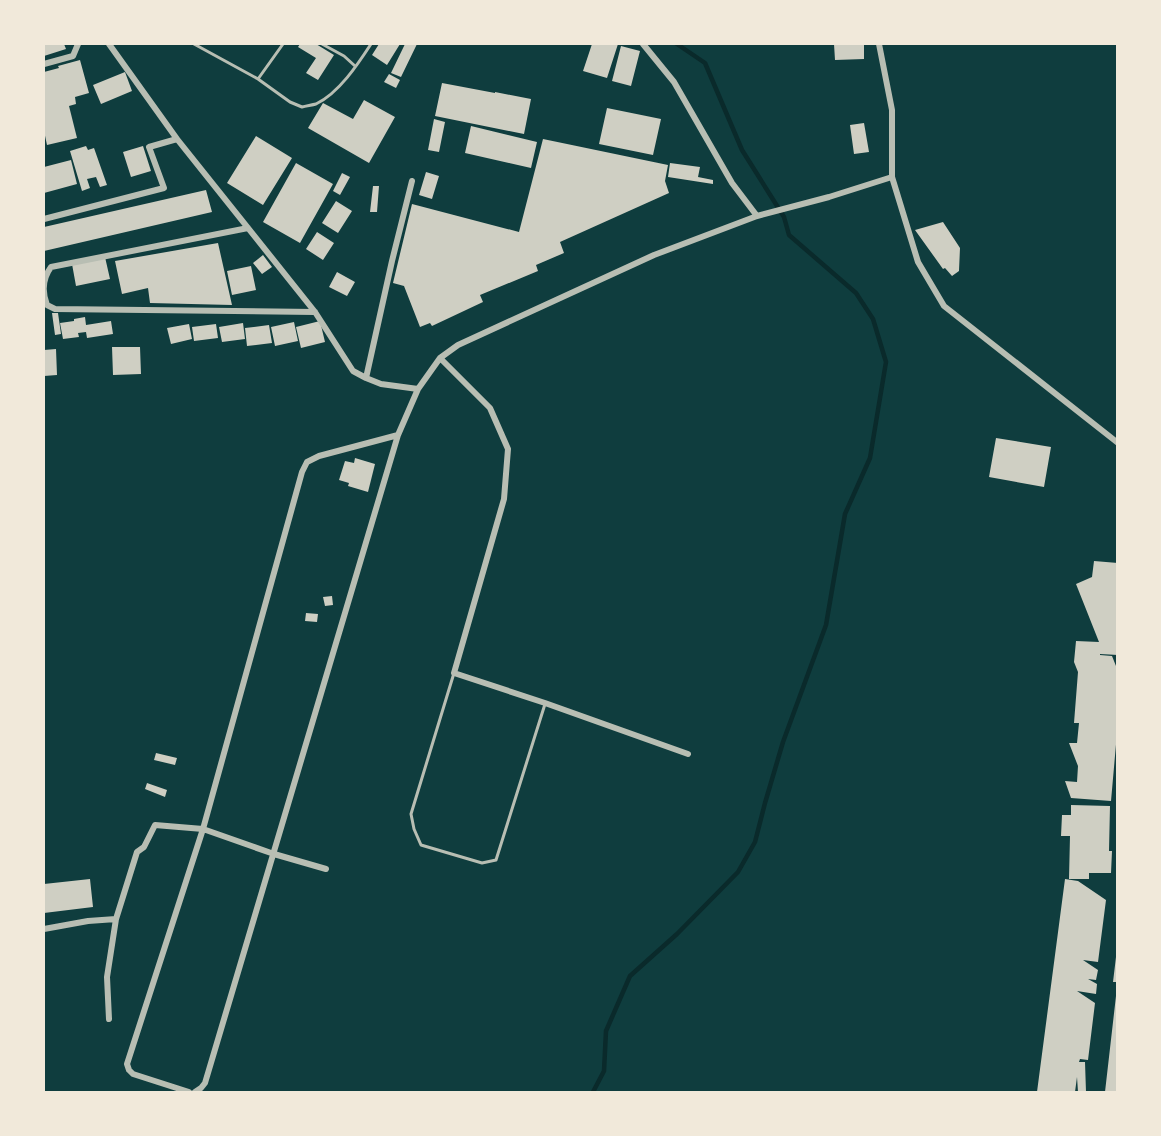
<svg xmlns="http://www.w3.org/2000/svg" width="1161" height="1136" viewBox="0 0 1161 1136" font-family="Helvetica,sans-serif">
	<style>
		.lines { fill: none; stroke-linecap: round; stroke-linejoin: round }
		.stream { stroke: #0a2a2b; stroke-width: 4.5 }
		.building { fill: #cfcfc3 }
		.service { stroke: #b8beb3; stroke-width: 3 }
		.minor { stroke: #b8beb3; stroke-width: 6 }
	</style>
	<rect width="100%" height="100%" fill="#0f3d3e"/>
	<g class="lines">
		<path class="stream" d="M593,1092L604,1071L606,1031L630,976L677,934L738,872L755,842L765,803L783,742L826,625L845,514L870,458L886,362L873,319L856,293L789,235L784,217L742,150L705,63L677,44"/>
	</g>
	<path class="building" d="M44,44H64L66,49L44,56Z
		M300,44H316L334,55L318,80L306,73L316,58L298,47Z
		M379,44H400L387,65L372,55Z
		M405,44H417L401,77L391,73Z
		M592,44H618L607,78L583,71Z
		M834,44H864V59L835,60Z
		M621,46L640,51L631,86L612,81Z
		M80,60L89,93L75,97L76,104L69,106L77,138L47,145L44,131V72L59,68L58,66Z
		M125,72L132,91L101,104L93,85Z
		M389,74L400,80L396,88L384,82Z
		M442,83L495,93V92L531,99L524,134L435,116Z
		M364,100L395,117L369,163L308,128L323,103L353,119Z
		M607,108L661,119L653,155L599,144Z
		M434,119L445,122L439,152L428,150Z
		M864,123L869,152L854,154L850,125Z
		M471,126L537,142L531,168L465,153Z
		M256,136L292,158L263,205L227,183Z
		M543,139L668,165L665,181L669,193L560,242L564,253L536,265L538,271L480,295L483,302L432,326L430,323L420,327L404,286L393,283L412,204L519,232Z
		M86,146L88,150L94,148L107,185L100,187L96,177L87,179L90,188L82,191L70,151Z
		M143,146L151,171L131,177L123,152Z
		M71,160L77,184L44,193V167Z
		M296,163L333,184L300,243L263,222Z
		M670,163L700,167L698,177L713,180V184L668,177Z
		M426,172L439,176L432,199L419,195Z
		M342,173L350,177L340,195L333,191Z
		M373,186H379L377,212H370Z
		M206,190L212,212L44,251V227Z
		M336,201L352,211L338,233L322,223Z
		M943,222L960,248L959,271L952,276L945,268L943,269L915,230Z
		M317,232L334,243L323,260L306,249Z
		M218,243L232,305L150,303L148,288L122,294L115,261Z
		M263,255L272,267L262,274L253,263Z
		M105,257L110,279L76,286L72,264Z
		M251,266L256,290L232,295L227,271Z
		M337,272L355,282L347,296L329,287Z
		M52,313H58L61,334L55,335Z
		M85,317L86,325L111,321L113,334L87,338L86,332L78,333L79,337L63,339L60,323L74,321V319Z
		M320,321L325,342L301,348L296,327Z
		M294,322L298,341L275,346L271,327Z
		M243,323L245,339L222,342L219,327Z
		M189,324L192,339L171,344L167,328Z
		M216,324L218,338L194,341L192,327Z
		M269,325L272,343L247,346L245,328Z
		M112,347H140L141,374L113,375Z
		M56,349L57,375L44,376V350Z
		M996,438L1051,447L1044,487L989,477Z
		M355,458L375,464L368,492L348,486L349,483L339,480L345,461L354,463Z
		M1094,561L1118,563V655L1100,654V655L1112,656L1118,671V722L1111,801L1071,798L1065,781L1077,782L1078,766L1069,743H1077L1079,723H1074L1078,672L1074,662L1076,641L1099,642L1076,584L1092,577Z
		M332,596L333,605L325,606L323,597Z
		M306,613L318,614L317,622L305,621Z
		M156,753L177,758L175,765L154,760Z
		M147,783L167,790L165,797L145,789Z
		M1071,805L1110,806L1109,851H1112L1111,873H1089V879H1069L1070,836H1061L1062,815H1071Z
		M90,879L93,907L44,913V884Z
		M1065,879L1078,881L1106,900L1098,962L1083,960L1098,970L1096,980L1088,979L1097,984L1096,994L1077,991L1095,1003L1088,1060L1080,1059L1079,1062H1085L1086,1092H1078L1077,1077L1075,1092H1037Z
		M1116,957H1118V982H1113Z
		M1116,996H1118V1092H1105Z"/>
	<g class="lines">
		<path class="service" d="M194,44L258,79L290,102L302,107C306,106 312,105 316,104C339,93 358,64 371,44
			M322,44L344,56L355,66
			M258,79L283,44
			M454,673L411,814L414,829L421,845L482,863L496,860L545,704"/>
		<path class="minor" d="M109,44L177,139
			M643,44L674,82L732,183L757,216
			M879,44L892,110V177L918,262L944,306L1118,443
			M44,64L73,56L78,44
			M44,219L164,188L149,147L177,139L315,312L353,371L366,378L381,384L418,389
			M248,228L51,267C43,278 42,292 47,305L55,309L315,312
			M440,358L490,408L508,449L504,499L454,673L545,703L688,754
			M366,378L392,261L412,181
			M44,929L88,921L116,919
			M109,1019L107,977L116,919L137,852L144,847L155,825L203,829L274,854L326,869
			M189,1092L133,1074L129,1070L127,1064L203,829L302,472L307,462L319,456L398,435
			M195,1092L201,1088L205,1083L398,435L418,389L440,358L458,345L654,255L757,216L829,197L892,177"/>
	</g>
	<rect width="1161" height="1136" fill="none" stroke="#f1e9da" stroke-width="90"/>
</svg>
